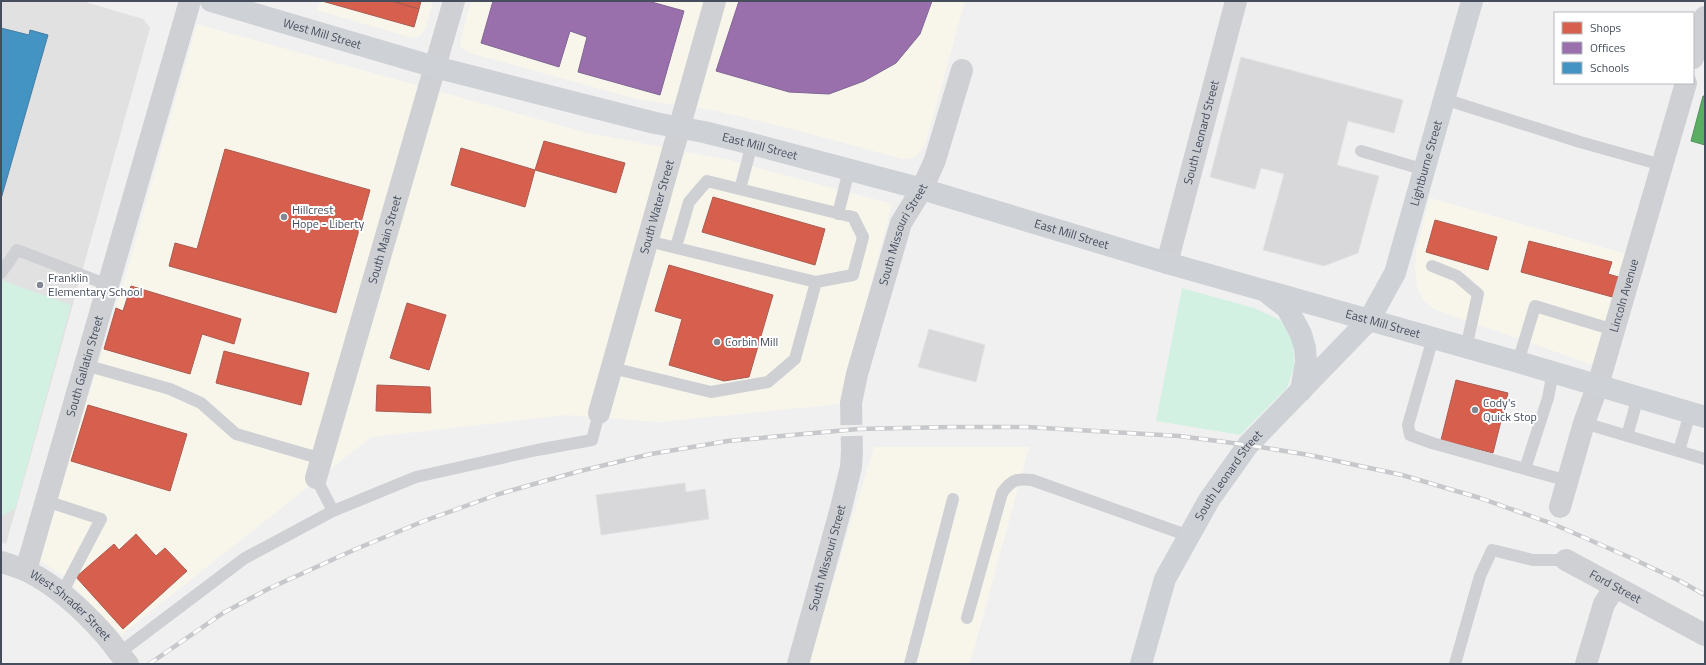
<svg xmlns="http://www.w3.org/2000/svg" width="1706" height="665" viewBox="0 0 1706 665" font-family="'Titillium Web',sans-serif">
	<style>
		.commercial { fill: #f8f6eb }
		.education { fill: #e2e1e2 }
		.green { fill: #d3f1e3 }
		.shops { fill: #d6604d; stroke: #ab5b52 }
		.offices { fill: #9970ab; stroke: #806694 }
		.schools { fill: #4393c3; stroke: #447ea5 }
		.public { fill: #5aae61; stroke: #549160 }
		.building { fill: #d8d8da; stroke: #e2e1e3 }
		.lines { fill: none; stroke-linecap: round; stroke-linejoin: round }
		.street-tunnel { stroke: #cfd0d3; stroke-width: 22; stroke-dasharray: 22 11; stroke-linecap: butt }
		.lane { stroke: #ced0d4; stroke-width: 12 }
		.street { stroke: #ced0d4; stroke-width: 22 }
		.secondary { stroke: #ced1d5; stroke-width: 22 }
		.rail-casing { stroke: #c6c8cb; stroke-width: 4.5 }
		.rail { stroke: #fff; stroke-width: 3; stroke-dasharray: 9; stroke-linecap: butt }
		.poi-dot { fill: #828791; stroke: #fff; stroke-width: 1.5 }
		.labels { text-anchor: middle; stroke-width: 4; stroke-linejoin: round; paint-order: stroke }
		.street-label { font-size: 12px; fill: #464e5e; stroke: #fff }
		.poi-label { font-size: 12px; fill: #464e5e; stroke: #fff; text-anchor: start }
	</style>
	<rect width="100%" height="100%" fill="#f1f0f0"/>
	<path class="commercial" d="M320,1H433L425,29L420,36L413,38L317,10Z
		M471,1H965L925,145L914,158L903,159L792,129L717,111L637,99L470,53L460,47L461,38Z
		M197,24L584,132L729,160L892,204L840,404L659,422L567,415L371,437L121,635L65,577L38,559L125,278Z
		M1430,198L1630,255L1594,363L1589,364L1540,346L1436,310L1424,301L1417,287L1415,268L1416,252Z
		M874,447H1029L970,664H808Z"/>
	<path class="education" d="M1,1H82L143,19L150,28L6,544L1,542Z"/>
	<path class="green" d="M1,280L71,305L15,509L1,516Z
		M1182,288L1254,308L1280,320L1293,340L1294,367L1287,388L1240,435L1156,421Z"/>
	<path class="shops" d="M322,1H392L419,9L414,27Z
		M392,1H421L419,9Z
		M544,141L625,163L616,193L535,170Z
		M461,148L535,170L525,207L451,185Z
		M225,149L370,190L336,313L169,266L175,243L197,249Z
		M713,197L825,229L815,265L702,232Z
		M1435,220L1497,237L1488,270L1426,252Z
		M1529,241L1612,262L1608,274L1622,278L1616,298L1521,272Z
		M669,265L773,295L749,377L724,381L669,365L682,319L655,311Z
		M131,286L241,319L234,344L202,334L190,374L104,349L116,308L123,311Z
		M407,303L446,315L429,370L390,358Z
		M224,351L309,373L301,405L216,383Z
		M1456,380L1508,393L1493,453L1441,440Z
		M377,385L430,387L431,413L376,411Z
		M88,405L187,434L170,491L71,461Z
		M136,534L156,556L165,548L187,571L123,629L76,577L114,544L119,550Z"/>
	<path class="offices" d="M493,1H648L684,11L660,95L578,72L587,37L570,31L559,67L481,43Z
		M739,1H932L920,34L896,63L864,81L829,94L789,92L716,71Z"/>
	<path class="schools" d="M1,28L29,35L30,30L48,35L1,199Z"/>
	<path class="public" d="M1703,96H1705V145L1691,141Z"/>
	<path class="building" d="M1241,57L1403,100L1394,133L1348,121L1337,165L1379,176L1358,253L1324,266L1263,250L1284,174L1261,168L1255,189L1210,177Z
		M929,329L985,345L976,382L918,367Z
		M685,483L686,492L705,489L709,519L601,535L596,495Z"/>
	<g class="lines">
		<path class="street-tunnel" d="M851,403L852,451"/>
		<path class="lane" d="M1444,99L1580,142L1662,165
			M1361,151L1425,170
			M740,189L752,144
			M838,214L849,170
			M648,241L816,282L853,275L863,237L853,217L707,181L689,202L676,247
			M1432,266L1457,276L1478,294L1466,348
			M1,273L17,250L108,285
			M1433,338L1408,425L1410,435L1432,443L1525,469L1548,398L1553,372
			M1518,362L1535,306L1614,330
			M85,365L170,389L201,403L236,434L322,459
			M612,368L711,392L768,382L795,359L816,282
			M1584,423L1705,459
			M1627,436L1638,397
			M1679,451L1690,413
			M1525,469L1568,481
			M316,478L333,511
			M46,501L101,519L62,593
			M967,618L1002,493C1011,480 1017,478 1032,480L1189,536
			M119,653L245,558L333,511L416,477L537,450L592,440L599,413
			M910,664L953,499
			M1455,664L1480,576L1492,550L1533,560H1566"/>
		<g class="street">
			<path d="M1693,58L1705,17"/>
			<path id="s1" d="M1167,263L1236,1"/>
			<path id="s2" d="M851,403L857,374L901,223L922,189L935,160L962,70"/>
			<path id="s3" d="M599,413L715,1"/>
			<path id="s4" d="M316,478L454,1"/>
			<path id="s5" d="M1560,507L1584,423L1598,385L1686,83"/>
			<path id="s6" d="M1566,560L1705,635"/>
			<path id="s7" d="M1,562C10,565 19,567 27,571C57,586 83,610 105,635C113,644 120,655 128,664"/>
			<path id="s8" d="M26,570L190,1"/>
			<path id="s9" d="M798,664L841,508L851,467L852,451"/>
			<path d="M1586,664L1604,604L1615,587"/>
		</g>
		<g class="secondary">
			<path id="s10" d="M211,1L435,67L655,123L704,132L752,144L922,189L1167,263L1518,362L1705,417"/>
			<path d="M1269,294L1287,308L1301,334L1305,348L1306,362L1301,391"/>
			<path id="s11" d="M1141,664L1165,579L1209,500L1248,445L1369,320L1395,273L1472,1"/>
		</g>
		<defs>
			<path id="rail" d="M149,664L223,613L268,589L356,549L424,521L499,494L580,471L651,454L728,441L858,429L951,427H1027L1179,436L1248,445L1309,455L1402,475L1480,498L1553,524L1631,558L1680,581L1705,595"/>
		</defs>
		<use href="#rail" class="rail-casing"/>
		<use href="#rail" class="rail"/>
	</g>
	<g class="poi-dot">
		<circle cx="284" cy="217" r="4"/>
		<circle cx="40" cy="285" r="4"/>
		<circle cx="717" cy="342" r="4"/>
		<circle cx="1475" cy="410" r="4"/>
	</g>
	<g class="labels">
		<g class="street-label">
			<text dy="4" stroke="none"><textPath href="#s10" startOffset="116">West Mill Street</textPath></text>
			<text dy="4" stroke="none"><textPath href="#s1" startOffset="135">South Leonard Street</textPath></text>
			<text dy="4" stroke="none"><textPath href="#s10" startOffset="568">East Mill Street</textPath></text>
			<text dy="4" stroke="none"><textPath href="#s11" startOffset="588">Lightburne Street</textPath></text>
			<text dy="4" stroke="none"><textPath href="#s3" startOffset="214">South Water Street</textPath></text>
			<text dy="4" stroke="none"><textPath href="#s10" startOffset="892">East Mill Street</textPath></text>
			<text dy="4" stroke="none"><textPath href="#s2" startOffset="177">South Missouri Street</textPath></text>
			<text dy="4" stroke="none"><textPath href="#s4" startOffset="248">South Main Street</textPath></text>
			<text dy="4" stroke="none"><textPath href="#s5" startOffset="221">Lincoln Avenue</textPath></text>
			<text dy="4" stroke="none"><textPath href="#s10" startOffset="1216">East Mill Street</textPath></text>
			<text dy="4" stroke="none"><textPath href="#s8" startOffset="212">South Gallatin Street</textPath></text>
			<text dy="4" stroke="none"><textPath href="#s11" startOffset="210">South Leonard Street</textPath></text>
			<text dy="4" stroke="none"><textPath href="#s9" startOffset="110">South Missouri Street</textPath></text>
			<text dy="4" stroke="none"><textPath href="#s6" startOffset="56">Ford Street</textPath></text>
			<text dy="4" stroke="none"><textPath href="#s7" startOffset="83">West Shrader Street</textPath></text>
		</g>
		<g class="poi-label">
			<text x="292" y="214">Hillcrest<tspan x="292" dy="14">Hope - Liberty</tspan></text>
			<text x="48" y="282">Franklin<tspan x="48" dy="14">Elementary School</tspan></text>
			<text x="725" y="346">Corbin Mill</text>
			<text x="1483" y="407">Cody's<tspan x="1483" dy="14">Quick Stop</tspan></text>
		</g>
	</g>
	<rect width="1706" height="665" fill="none" stroke="#464e5e" stroke-width="4"/>
	<rect x="1554" y="12" width="140" height="72" fill="#ffffff" stroke="#b5b8bf"/>
	<rect x="1562" y="22" width="20" height="12" fill="#d6604d" stroke="#b5b8bf"/>
	<text x="1590" y="32" font-size="12" fill="#464e5e">Shops</text>
	<rect x="1562" y="42" width="20" height="12" fill="#9970ab" stroke="#b5b8bf"/>
	<text x="1590" y="52" font-size="12" fill="#464e5e">Offices</text>
	<rect x="1562" y="62" width="20" height="12" fill="#4393c3" stroke="#b5b8bf"/>
	<text x="1590" y="72" font-size="12" fill="#464e5e">Schools</text>
</svg>
